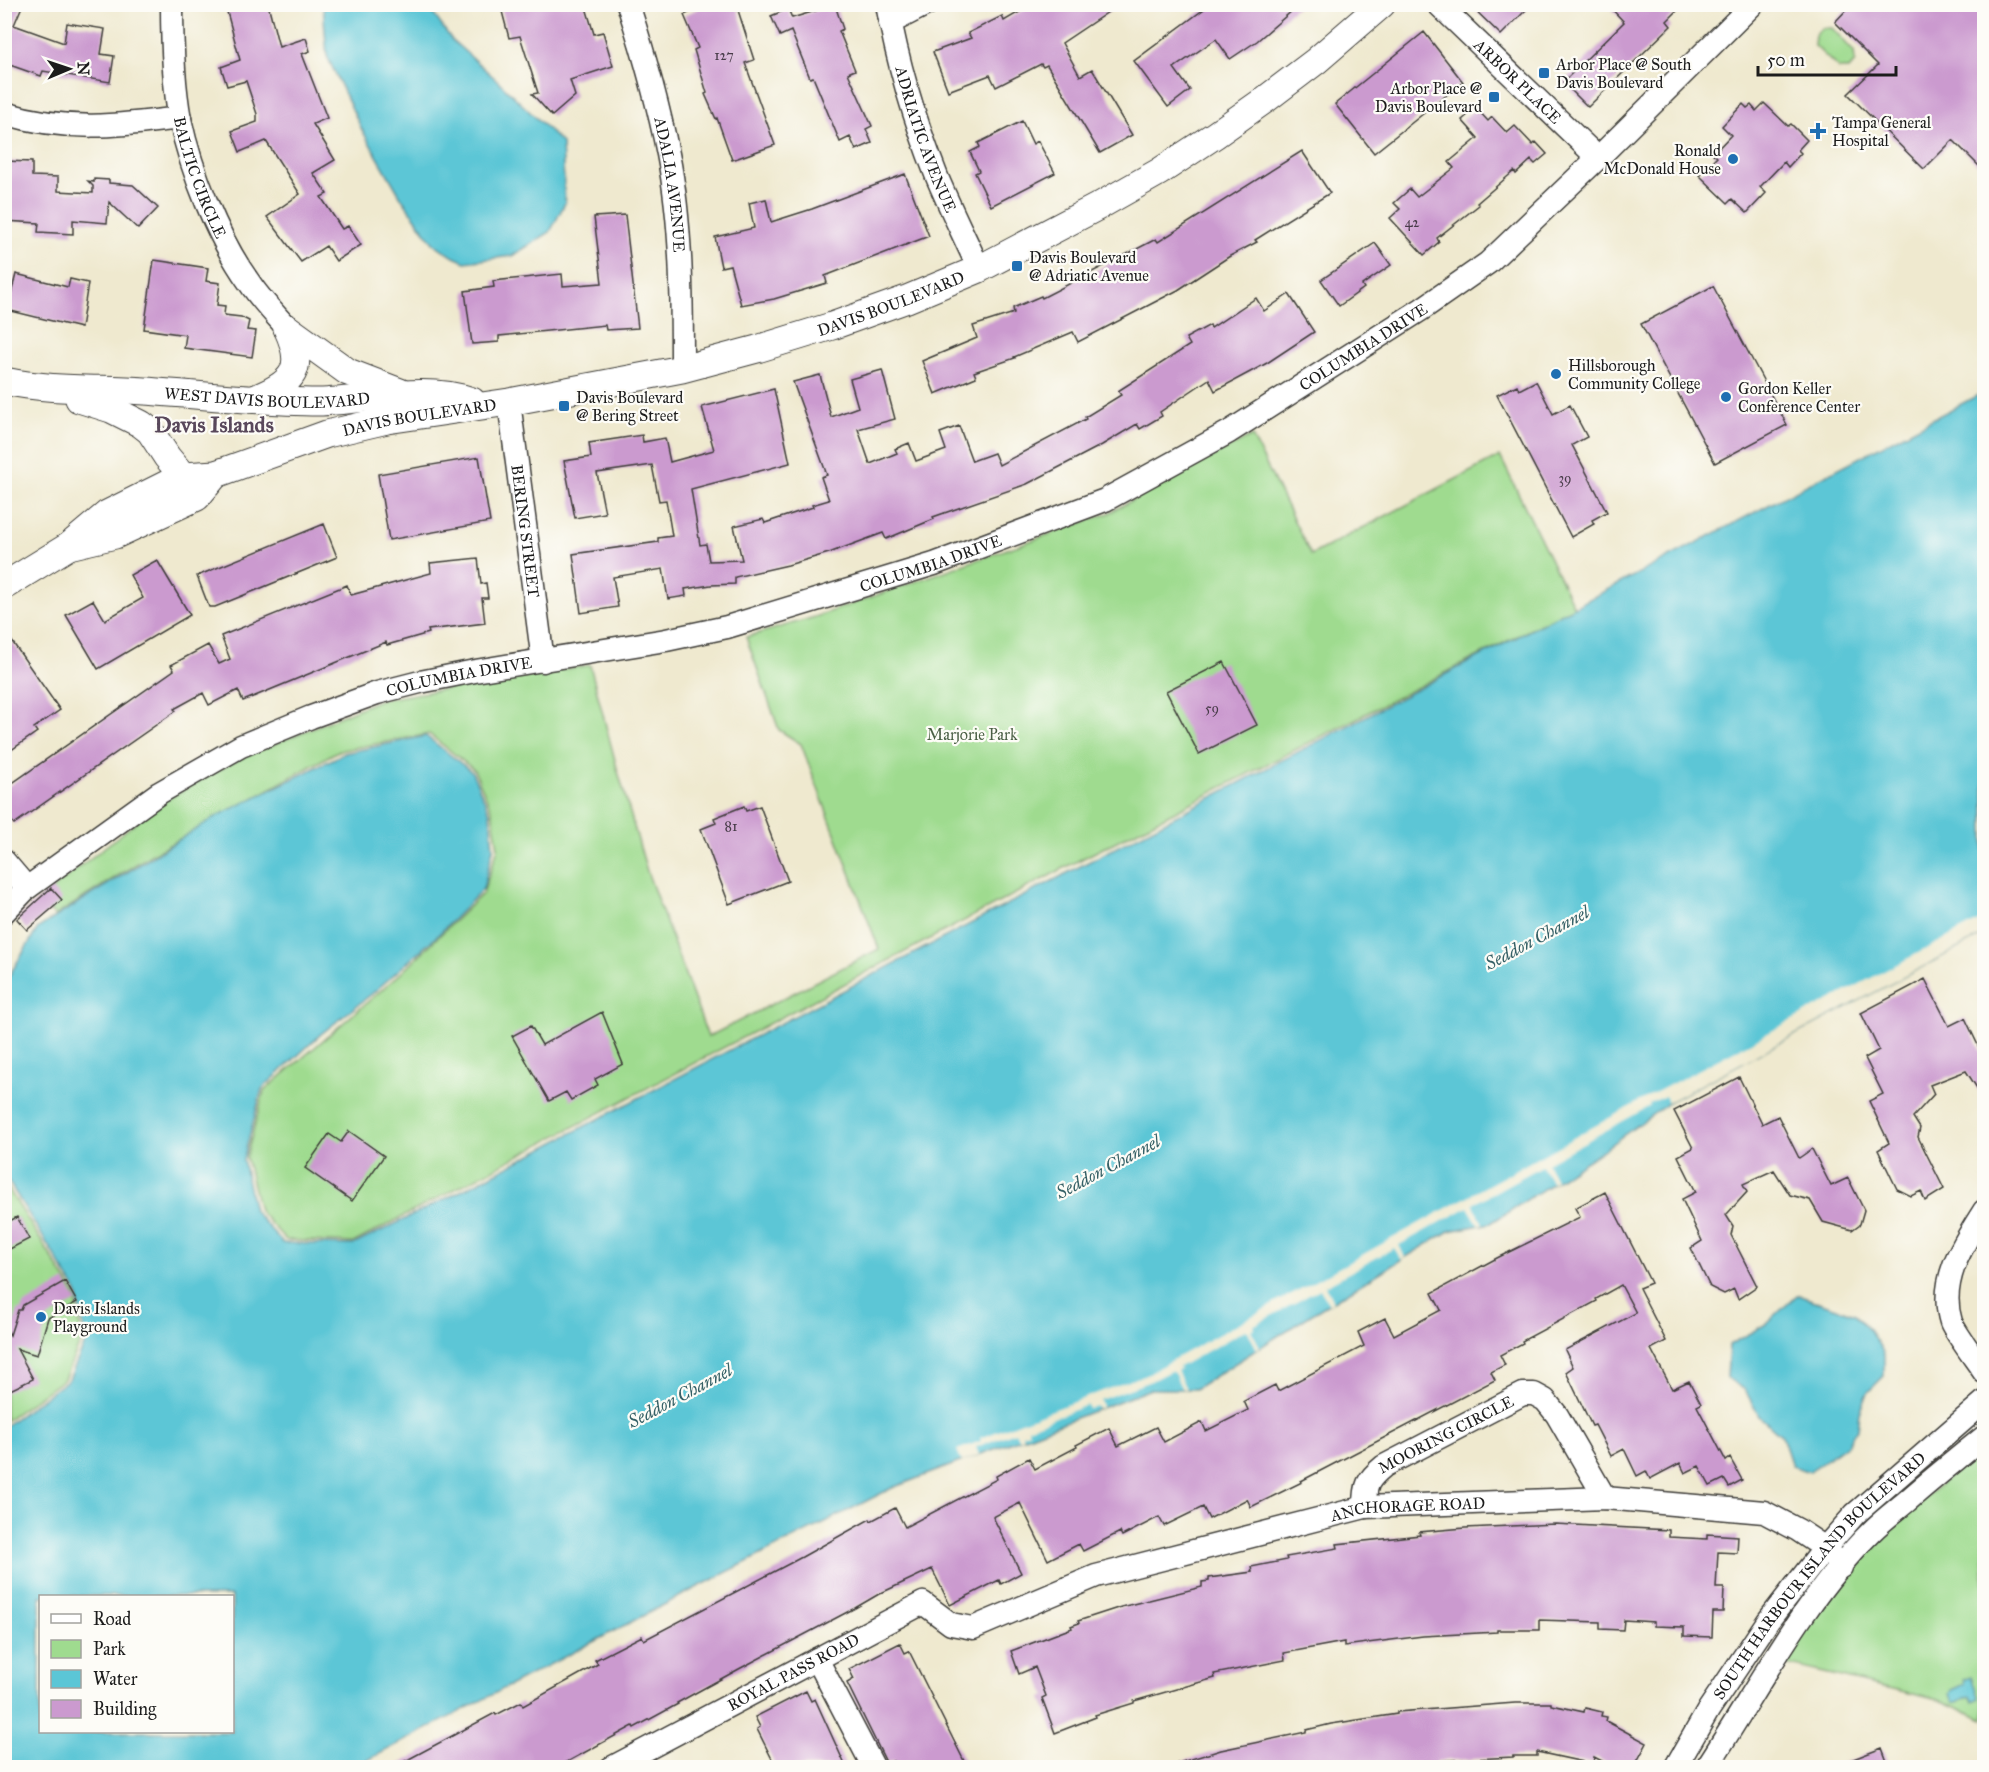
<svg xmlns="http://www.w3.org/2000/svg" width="1989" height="1772" viewBox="0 0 1989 1772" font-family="'IM FELL Great Primer',serif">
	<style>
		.green { fill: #9fdb8f; stroke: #5e7c56; stroke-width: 1.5 }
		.water { fill: #5bc6d6; stroke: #3c7179; stroke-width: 1.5; fill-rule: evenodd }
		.pier { fill: #efe9cf }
		.building { fill: #cb9acf }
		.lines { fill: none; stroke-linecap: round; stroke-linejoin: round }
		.minor-casing { stroke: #3c3b37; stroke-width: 25 }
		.tertiary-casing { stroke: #3c3b37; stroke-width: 29 }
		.minor { stroke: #fff; stroke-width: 22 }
		.tertiary { stroke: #fff; stroke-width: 27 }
		.poi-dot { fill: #1f6fb2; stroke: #fdfcf7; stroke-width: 2 }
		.labels { text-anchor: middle; stroke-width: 4.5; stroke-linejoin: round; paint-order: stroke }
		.number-label { font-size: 14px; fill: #483c49 }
		.poi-label { font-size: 16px; fill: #1c1c1c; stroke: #fdfcf7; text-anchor: start }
		.street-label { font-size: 16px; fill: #1c1c1c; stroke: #fdfcf7 }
		.park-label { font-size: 16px; fill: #4a5f44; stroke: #fdfcf7 }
		.water-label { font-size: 18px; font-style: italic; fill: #356066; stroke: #fdfcf7 }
		.district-label { font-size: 22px; font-weight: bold; fill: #59485b; stroke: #fdfcf7 }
	</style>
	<rect width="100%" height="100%" fill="#fdfcf7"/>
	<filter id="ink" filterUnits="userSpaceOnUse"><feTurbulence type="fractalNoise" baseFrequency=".0167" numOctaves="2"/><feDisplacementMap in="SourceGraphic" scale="12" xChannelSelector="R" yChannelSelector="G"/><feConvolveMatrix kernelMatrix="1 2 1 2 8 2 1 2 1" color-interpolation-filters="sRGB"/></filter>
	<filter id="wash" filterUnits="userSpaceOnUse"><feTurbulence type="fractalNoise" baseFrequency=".008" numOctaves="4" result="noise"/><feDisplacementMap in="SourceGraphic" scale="24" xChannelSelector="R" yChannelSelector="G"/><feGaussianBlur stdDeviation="1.35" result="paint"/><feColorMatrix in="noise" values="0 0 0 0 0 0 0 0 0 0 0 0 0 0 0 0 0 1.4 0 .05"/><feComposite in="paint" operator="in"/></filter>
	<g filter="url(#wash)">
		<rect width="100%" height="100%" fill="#efe9cf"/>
		<path class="green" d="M1822,28H1832L1854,52L1855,62L1849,69H1839L1814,45L1815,35Z
			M1252,436L1311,555L1500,456L1574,607L1068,866L353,1243L286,1240L259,1211L246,1157L264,1091L400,974L483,893L498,848L492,811L474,770L429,734L338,751L149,856L55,916L38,900L163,801L243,757L379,700L590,665L617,768L647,871L708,1037L879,949L801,744L779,730L746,637L815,617L1109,513L1203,461Z
			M4,1182L75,1294L82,1339L64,1379L5,1421Z
			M1984,1448V1719L1939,1700L1786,1664L1827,1596L1876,1537Z"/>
		<path class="water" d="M323,5H427L452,40L498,81L562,143L565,203L550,232L512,256L465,262L454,257L433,243L402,199L362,130L327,56Z
			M1984,392V934L1668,1102L1666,1105L1593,1157L1491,1223L1449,1231L1320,1309L1195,1389H1151L892,1488L696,1588L360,1764L361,1767H5V1426L69,1379L86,1341L77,1292L5,1176L4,984L38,928L217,816L345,753L426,736L472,772L490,813L493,849L483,889L438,935L373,993L321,1034L262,1089L243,1160L254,1211L283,1243L353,1245L463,1190ZM40,1596H232V1732H40Z
			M1797,1295L1855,1314L1869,1330L1881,1348L1884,1355V1376L1867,1393L1859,1413L1857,1429L1848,1443L1810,1472L1792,1466L1782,1436L1759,1416L1745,1390L1727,1378L1729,1345L1766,1324Z
			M1971,1677L1979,1698L1973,1701L1970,1696L1957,1702H1953L1950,1694L1952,1690L1965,1684L1964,1680Z"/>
		<path class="pier" d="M1984,918V934L1668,1102L1665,1096L1649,1104L1650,1106L1547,1163L1556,1181L1552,1183L1542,1166L1473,1204L1483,1224L1479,1225L1468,1207L1399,1245L1405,1258L1402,1260L1394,1248L1325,1286L1333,1302L1329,1304L1320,1289L1253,1326L1254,1328L1251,1330L1260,1347L1257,1349L1248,1332L1245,1330L1179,1367L1180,1369L1177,1371L1186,1389H1182L1174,1373L1170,1371L1151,1381L1100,1400L1102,1408L1098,1409L1096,1406L1089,1409L1087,1405L1028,1428L1029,1432L1022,1434L1023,1438L1019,1440L1015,1432L976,1447L979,1455L962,1462L957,1450L981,1441L980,1438L1147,1374L1651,1095Z"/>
		<g id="blocks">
			<path class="building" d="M4,4H23L14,25L64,43L67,23L105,29L101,54L114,56L110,82L43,71L41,76L4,63Z
				M255,4H268L279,47L306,38L310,51L302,54L327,118L313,124L335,160L313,173L327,194L321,197L342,229L348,226L361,245L336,261L326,246L301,262L267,217L300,194L266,141L240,152L232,131L257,122V114L246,81L227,86L221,67L240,60L227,12Z
				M500,4H585L594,34L603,32L613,66L570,80L575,96L552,116L532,94L538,93L520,36L509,38Z
				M708,4H736L754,60L745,63L775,145L732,160L717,118L716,119L705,94L707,93L694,50L698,48L684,15Z
				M1033,4H1120L1062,43L1080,76L1092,69L1132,135L1100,153L1047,65L1043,67L1041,64L996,87L990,75L948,91L933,52L971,38L968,33L1002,16L1004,21Z
				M1211,4H1300L1257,41L1230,59L1216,39L1174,68L1190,90L1168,107L1134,61Z
				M1469,4H1532L1501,35Z
				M1607,4H1684L1667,21L1671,26L1588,107L1563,82L1624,22Z
				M1852,4H1984V171L1953,140L1924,169L1848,94L1878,65L1835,22Z
				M835,5L843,29L839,31L855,70L848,73L872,126L866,129L872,143L856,150L850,137L840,142L813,77L810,78L791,31L780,36L771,16L788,9L792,18Z
				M1424,32L1463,82L1374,153L1335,104Z
				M1764,103L1788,126L1791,124L1807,140L1798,150L1801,153L1788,167L1784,162L1760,187L1766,193L1747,213L1732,199L1728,203L1699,175L1717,157L1713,154L1731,135L1722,126L1743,104L1747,108L1751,105L1756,111Z
				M1476,108L1488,121L1492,117L1507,133L1515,126L1533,145L1536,142L1547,154L1535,164L1531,160L1516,174L1514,171L1477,203L1479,205L1437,238L1439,242L1424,255L1390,218L1400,209L1394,203L1410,189L1417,197L1454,168L1449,162L1478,138L1462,120Z
				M1022,121L1033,144L1038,141L1055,173L991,206L975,173L979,171L970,152L980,147L978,143Z
				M1302,151L1330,193L1255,240L1257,242L1230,256L1178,290L1078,342L1073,332L1014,357L1015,358L974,372L976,377L935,394L922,361L977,338L973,326L1014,313L1013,308L1041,296L1042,298L1156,239L1158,242Z
				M4,161L32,162V176L58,177V191L93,193V186L88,181L94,182V179L109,180V183L133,185L158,208L138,229L109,202L107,223L73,220V234L38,232L39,223L4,221Z
				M905,174L929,236L825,276L827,283L774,299L741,305L730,265L721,267L715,237L754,228L749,203L766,199L771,222L812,209Z
				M625,215L638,328L606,330L605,325L499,336V342L472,344L465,291L494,287L493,281L562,274L563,286L602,283L594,217Z
				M1375,243L1391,265L1362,285L1364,288L1339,306L1321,280Z
				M154,260L208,268L206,281L220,283L217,305L225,306L224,315L241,317L249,321L247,330L256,331L252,357L184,348L186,335L144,329Z
				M16,274L68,287L70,279L88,283L81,328L7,310Z
				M1713,286L1787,425L1715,463L1641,324Z
				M1289,294L1314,332L1267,363L1215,391L1209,379L1160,412L1162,416L1140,429L1137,424L1102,445L1027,484L933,517L934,519L886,539L883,533L829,553L788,565L735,577V584L711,585L685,589L686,596L668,599L663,569L613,577L618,607L581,613L573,554L658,542V538L672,536L666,500L659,501L652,465L597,473L605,513L575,518L564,461L591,457L589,443L642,435L643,442L665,438L670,462L714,450L702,407L774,389L790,463L691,489L700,545L706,544L709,561L742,560L734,526L763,519L765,523L813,507L812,505L829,500L821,477L827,475L793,382L820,375L831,417L858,407L850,379L882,370L895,419L858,429L870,464L897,453L895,449L909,443L916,461L946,450L940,433L959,426L972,461L994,453L999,465L1086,419L1085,417L1121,395L1118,391L1190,345L1186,338L1210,325L1211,328L1256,298L1264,311Z
				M1536,381L1553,414L1570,405L1587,437L1572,445L1607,512L1592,520L1594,524L1571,537L1497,395L1517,385L1519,390Z
				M479,457L490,522L389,540L378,474Z
				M324,524L337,557L215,607H209L197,576Z
				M478,558L481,584L486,583L488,598H482L485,623L428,630L429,633L387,645L386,642L243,701L238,690L209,705L203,693L174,709L176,711L14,824L4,811V789L174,670L171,665L208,645L219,664L230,659L221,636L347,585L351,595L431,573L430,563Z
				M157,560L190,615L98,669L66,615L93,600L105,620L143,598L130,575Z
				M4,630L60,710L34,728L37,732L4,755Z
				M1224,662L1257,725L1199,754L1166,691Z
				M744,806L746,811L760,806L788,881L729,904L701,829L716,823L714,818Z
				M51,888L62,900L27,930L17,919Z
				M1925,979L1949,1026L1965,1018L1984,1058V1099L1966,1071L1930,1085L1934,1094L1913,1117L1920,1128L1918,1137L1944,1189L1925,1201L1921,1191L1911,1196L1897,1189L1878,1150L1889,1143L1869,1101L1883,1094L1865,1058L1879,1050L1861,1013Z
				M602,1012L623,1064L595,1079L598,1085L571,1100L566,1092L549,1101L512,1036L531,1026L542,1045Z
				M1739,1077L1762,1124L1778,1116L1799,1158L1812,1149L1831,1186L1848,1178L1864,1210L1860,1224L1852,1230L1823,1222L1810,1200L1790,1195L1774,1170L1743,1184L1747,1192L1726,1215L1733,1226L1731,1235L1757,1286L1738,1299L1734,1289L1724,1294L1710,1287L1691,1248L1702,1241L1682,1199L1696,1192L1678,1156L1693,1148L1674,1111Z
				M349,1131L384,1156L352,1201L305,1168L329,1134L341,1142Z
				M1605,1192L1651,1283L1639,1288L1666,1341L1651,1349L1672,1389L1689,1381L1701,1404L1697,1406L1726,1461L1730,1458L1742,1480L1729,1487L1724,1479L1710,1486L1699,1466L1685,1473L1680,1463L1650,1479L1646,1471L1637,1476L1624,1449L1611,1456L1595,1425L1592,1426L1566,1372L1573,1367L1565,1350L1636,1313L1621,1285L1596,1299L1597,1301L1522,1341L1523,1343L1500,1355L1505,1365L1491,1372L1495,1380L1301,1481L1302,1482L1251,1507L1247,1499L1209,1519L1203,1507L1164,1526L1159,1517L1122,1536L1120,1532L1083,1551L1079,1544L1048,1560L1020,1503L993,1517L1021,1573L1001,1584L999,1580L950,1605L932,1569L879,1594L855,1608L739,1669L677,1703L678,1704L634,1728L633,1726L558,1767H394L495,1713L496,1715L521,1702L523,1706L598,1664L595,1660L642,1636L644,1640L802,1557L870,1519L871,1521L895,1508L905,1527L997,1479L996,1476L1029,1458L1035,1469L1077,1447L1076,1445L1109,1428L1118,1446L1156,1427L1164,1442L1202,1422L1206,1431L1248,1410L1244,1401L1275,1385L1278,1391L1364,1346L1358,1332L1385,1318L1394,1335L1441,1310L1432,1293L1497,1258L1580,1217L1575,1208Z
				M17,1217L29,1239L4,1252V1224Z
				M65,1281L77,1302L48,1318L37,1355L17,1349L33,1379L4,1393V1324L10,1335L18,1310H21L23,1305Z
				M1555,1524L1669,1530V1537L1707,1539V1534L1738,1536L1737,1553L1718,1552L1716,1588H1724L1723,1612H1713L1712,1637L1684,1636V1627L1654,1626V1622L1624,1620L1623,1630L1600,1629V1622L1539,1620V1630H1497V1632L1423,1636L1344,1646V1642L1284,1653L1285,1660L1214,1674L1215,1678L1134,1701V1703L1095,1715L1096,1717L1055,1733L1042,1698L1046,1696L1035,1667L1019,1674L1011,1651L1072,1628L1071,1626L1079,1623L1078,1621L1121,1607L1202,1587V1582L1209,1581V1578L1252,1572L1251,1567L1287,1560L1286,1557L1338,1548L1337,1544L1420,1535L1419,1532L1465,1528Z
				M900,1643L905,1653L909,1651L967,1767H896L893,1761L887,1764L847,1683L854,1679L849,1669Z
				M806,1691L811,1701L815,1699L846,1767H776L757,1729L760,1727L755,1717Z
				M1515,1703H1551V1705L1584,1712L1585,1708L1602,1712L1601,1716L1607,1717L1606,1721L1647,1743L1634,1767H1614L1594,1757L1593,1764L1537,1752V1756H1513V1757L1437,1761V1763L1403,1767L1402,1765L1383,1767H1175V1764L1221,1750L1306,1732V1730L1331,1724L1397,1714V1712Z
				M1882,1748L1889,1767H1835V1766Z"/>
		</g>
	</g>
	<g filter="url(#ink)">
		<use href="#blocks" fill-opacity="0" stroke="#3c3b37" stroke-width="1.5"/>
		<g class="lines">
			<defs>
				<g id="minor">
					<path id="s1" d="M172,4C172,42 173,82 180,119C191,171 218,239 249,282C260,299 274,313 287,328"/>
					<path id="s2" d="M628,4C644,54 658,103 668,154C682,224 682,298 682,369"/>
					<path id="s3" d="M887,4C897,60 916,124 937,177C950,208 965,238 979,269"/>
					<path id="s4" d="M1438,4L1598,158"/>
					<path d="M890,23L927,4"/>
					<path d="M4,113C66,132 118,126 180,118"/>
					<path id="s5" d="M509,402L543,661"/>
					<path d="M4,861L27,888"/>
					<path id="s6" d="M4,912L27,888L159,793L241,746L311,717L377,693L420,682L475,671L666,640L727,627L934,564L1105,500L1229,432L1422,309L1488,263L1598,158L1753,4"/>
					<path d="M1984,1211C1963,1244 1938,1281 1951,1322C1956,1334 1976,1360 1984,1372"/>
					<path id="s7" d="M1365,1507C1365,1485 1367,1480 1384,1466L1523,1394H1534L1545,1400L1557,1415L1605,1498"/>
					<path d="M817,1659L874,1768"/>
					<path id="s8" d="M611,1768L923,1603L951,1624L973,1628L1096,1576L1365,1507L1605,1498L1764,1512L1798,1530L1825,1548L1841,1567"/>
					<path id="s9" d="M1675,1768L1709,1709L1768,1621L1825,1548L1855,1514L1984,1402"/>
					<path d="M1706,1768C1758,1689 1804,1598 1872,1531C1883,1520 1895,1511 1907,1501C1932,1479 1958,1458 1984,1437"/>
				</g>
				<g id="tertiary">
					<path d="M287,328L348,372L400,392"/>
					<path id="s10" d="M4,381C51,391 98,388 145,391C203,395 260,402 318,402C368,401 423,384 472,401"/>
					<path d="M79,399L111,409L141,424L150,431L167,457L183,476"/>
					<path d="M254,399C294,383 306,369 287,328"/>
					<path d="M73,545L115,535L197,497L216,474"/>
					<path id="s11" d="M4,586L69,546L107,514L183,476L216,474L327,434L387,420L509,402L682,369L757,349L832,326L907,299L979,269L1099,206L1159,172L1215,135L1266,99L1316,61L1382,4"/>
				</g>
			</defs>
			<use href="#minor" class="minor-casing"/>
			<use href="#tertiary" class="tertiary-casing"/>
			<use href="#minor" class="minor"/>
			<use href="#tertiary" class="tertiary"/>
		</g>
	</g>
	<g class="poi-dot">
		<rect x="1538" y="67" width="12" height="12" rx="3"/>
		<rect x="1488" y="91" width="12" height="12" rx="3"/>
		<path d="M1815 122h6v6h6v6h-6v6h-6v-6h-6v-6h6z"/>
		<circle cx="1733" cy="159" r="6"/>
		<rect x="1011" y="260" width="12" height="12" rx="3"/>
		<circle cx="1556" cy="374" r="6"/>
		<circle cx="1726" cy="397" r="6"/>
		<rect x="558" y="400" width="12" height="12" rx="3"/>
		<circle cx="41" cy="1317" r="6"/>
	</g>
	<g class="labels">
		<g class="number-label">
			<text x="724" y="60">127</text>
			<text x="1412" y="227">42</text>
			<text x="1565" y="483">39</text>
			<text x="1212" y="713">59</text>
			<text x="731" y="831">81</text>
		</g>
		<g class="poi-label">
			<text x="1556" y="70">Arbor Place @ South<tspan x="1556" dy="18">Davis Boulevard</tspan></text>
			<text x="1482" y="94" text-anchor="end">Arbor Place @<tspan x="1482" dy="18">Davis Boulevard</tspan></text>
			<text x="1832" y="128">Tampa General<tspan x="1832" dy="18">Hospital</tspan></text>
			<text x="1721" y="156" text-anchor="end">Ronald<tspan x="1721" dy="18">McDonald House</tspan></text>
			<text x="1029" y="263">Davis Boulevard<tspan x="1029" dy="18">@ Adriatic Avenue</tspan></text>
			<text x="1568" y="371">Hillsborough<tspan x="1568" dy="18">Community College</tspan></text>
			<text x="1738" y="394">Gordon Keller<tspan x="1738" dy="18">Conference Center</tspan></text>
			<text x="576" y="403">Davis Boulevard<tspan x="576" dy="18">@ Bering Street</tspan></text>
			<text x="53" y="1314">Davis Islands<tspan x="53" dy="18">Playground</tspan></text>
		</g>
		<g class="street-label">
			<text dy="6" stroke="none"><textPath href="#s4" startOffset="111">ARBOR PLACE</textPath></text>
			<text dy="6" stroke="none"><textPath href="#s3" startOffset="141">ADRIATIC AVENUE</textPath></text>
			<text dy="6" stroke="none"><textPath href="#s1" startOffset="177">BALTIC CIRCLE</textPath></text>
			<text dy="6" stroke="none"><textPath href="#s2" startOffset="186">ADALIA AVENUE</textPath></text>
			<text dy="6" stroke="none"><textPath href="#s11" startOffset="942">DAVIS BOULEVARD</textPath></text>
			<text dy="6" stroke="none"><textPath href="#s6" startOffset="1492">COLUMBIA DRIVE</textPath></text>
			<text dy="6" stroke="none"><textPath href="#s10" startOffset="264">WEST DAVIS BOULEVARD</textPath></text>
			<text dy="6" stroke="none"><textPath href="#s11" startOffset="456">DAVIS BOULEVARD</textPath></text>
			<text dy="6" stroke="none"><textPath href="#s5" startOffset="130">BERING STREET</textPath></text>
			<text dy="6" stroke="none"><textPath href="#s6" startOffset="1006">COLUMBIA DRIVE</textPath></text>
			<text dy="6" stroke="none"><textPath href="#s6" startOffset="520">COLUMBIA DRIVE</textPath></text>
			<text dy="6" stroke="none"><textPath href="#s7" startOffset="117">MOORING CIRCLE</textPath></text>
			<text dy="6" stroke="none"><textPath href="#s8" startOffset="864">ANCHORAGE ROAD</textPath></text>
			<text dy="6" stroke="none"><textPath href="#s9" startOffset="242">SOUTH HARBOUR ISLAND BOULEVARD</textPath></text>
			<text dy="6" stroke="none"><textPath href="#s8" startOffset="206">ROYAL PASS ROAD</textPath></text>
		</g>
		<g class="park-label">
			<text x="972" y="740">Marjorie Park</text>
		</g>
		<g class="water-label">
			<text transform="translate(1537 938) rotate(-28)" y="6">Seddon Channel</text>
			<text transform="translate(1108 1167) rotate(-28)" y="6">Seddon Channel</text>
			<text transform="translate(680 1396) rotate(-28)" y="6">Seddon Channel</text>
		</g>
		<g class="district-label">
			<text x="214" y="432">Davis Islands</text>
		</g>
	</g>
	<rect width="1989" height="1772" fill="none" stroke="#fdfcf7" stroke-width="24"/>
	<rect x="39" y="1595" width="195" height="138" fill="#fdfcf7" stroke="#a3a29f" stroke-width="1.5"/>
	<rect x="51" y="1614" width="30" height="9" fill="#ffffff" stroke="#a3a29f" stroke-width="1.5"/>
	<text x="93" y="1625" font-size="18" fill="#1c1c1c">Road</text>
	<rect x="51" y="1640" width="30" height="18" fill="#9fdb8f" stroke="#a3a29f" stroke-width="1.5"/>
	<text x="93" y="1655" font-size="18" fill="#1c1c1c">Park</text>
	<rect x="51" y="1670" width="30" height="18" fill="#5bc6d6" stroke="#a3a29f" stroke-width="1.5"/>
	<text x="93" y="1685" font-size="18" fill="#1c1c1c">Water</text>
	<rect x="51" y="1700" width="30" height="18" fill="#cb9acf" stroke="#a3a29f" stroke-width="1.5"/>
	<text x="93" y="1715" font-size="18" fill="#1c1c1c">Building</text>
	<g transform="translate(69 69) rotate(88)" stroke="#fdfcf7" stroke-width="4.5" paint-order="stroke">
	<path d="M0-4.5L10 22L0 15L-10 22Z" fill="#1c1c1c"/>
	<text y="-9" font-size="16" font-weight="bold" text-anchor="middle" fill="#1c1c1c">N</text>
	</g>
	<path d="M1758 66v9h138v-9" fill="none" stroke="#1c1c1c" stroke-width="3"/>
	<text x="1767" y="66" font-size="18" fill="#1c1c1c" stroke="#fdfcf7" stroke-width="4.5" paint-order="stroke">50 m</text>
</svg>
